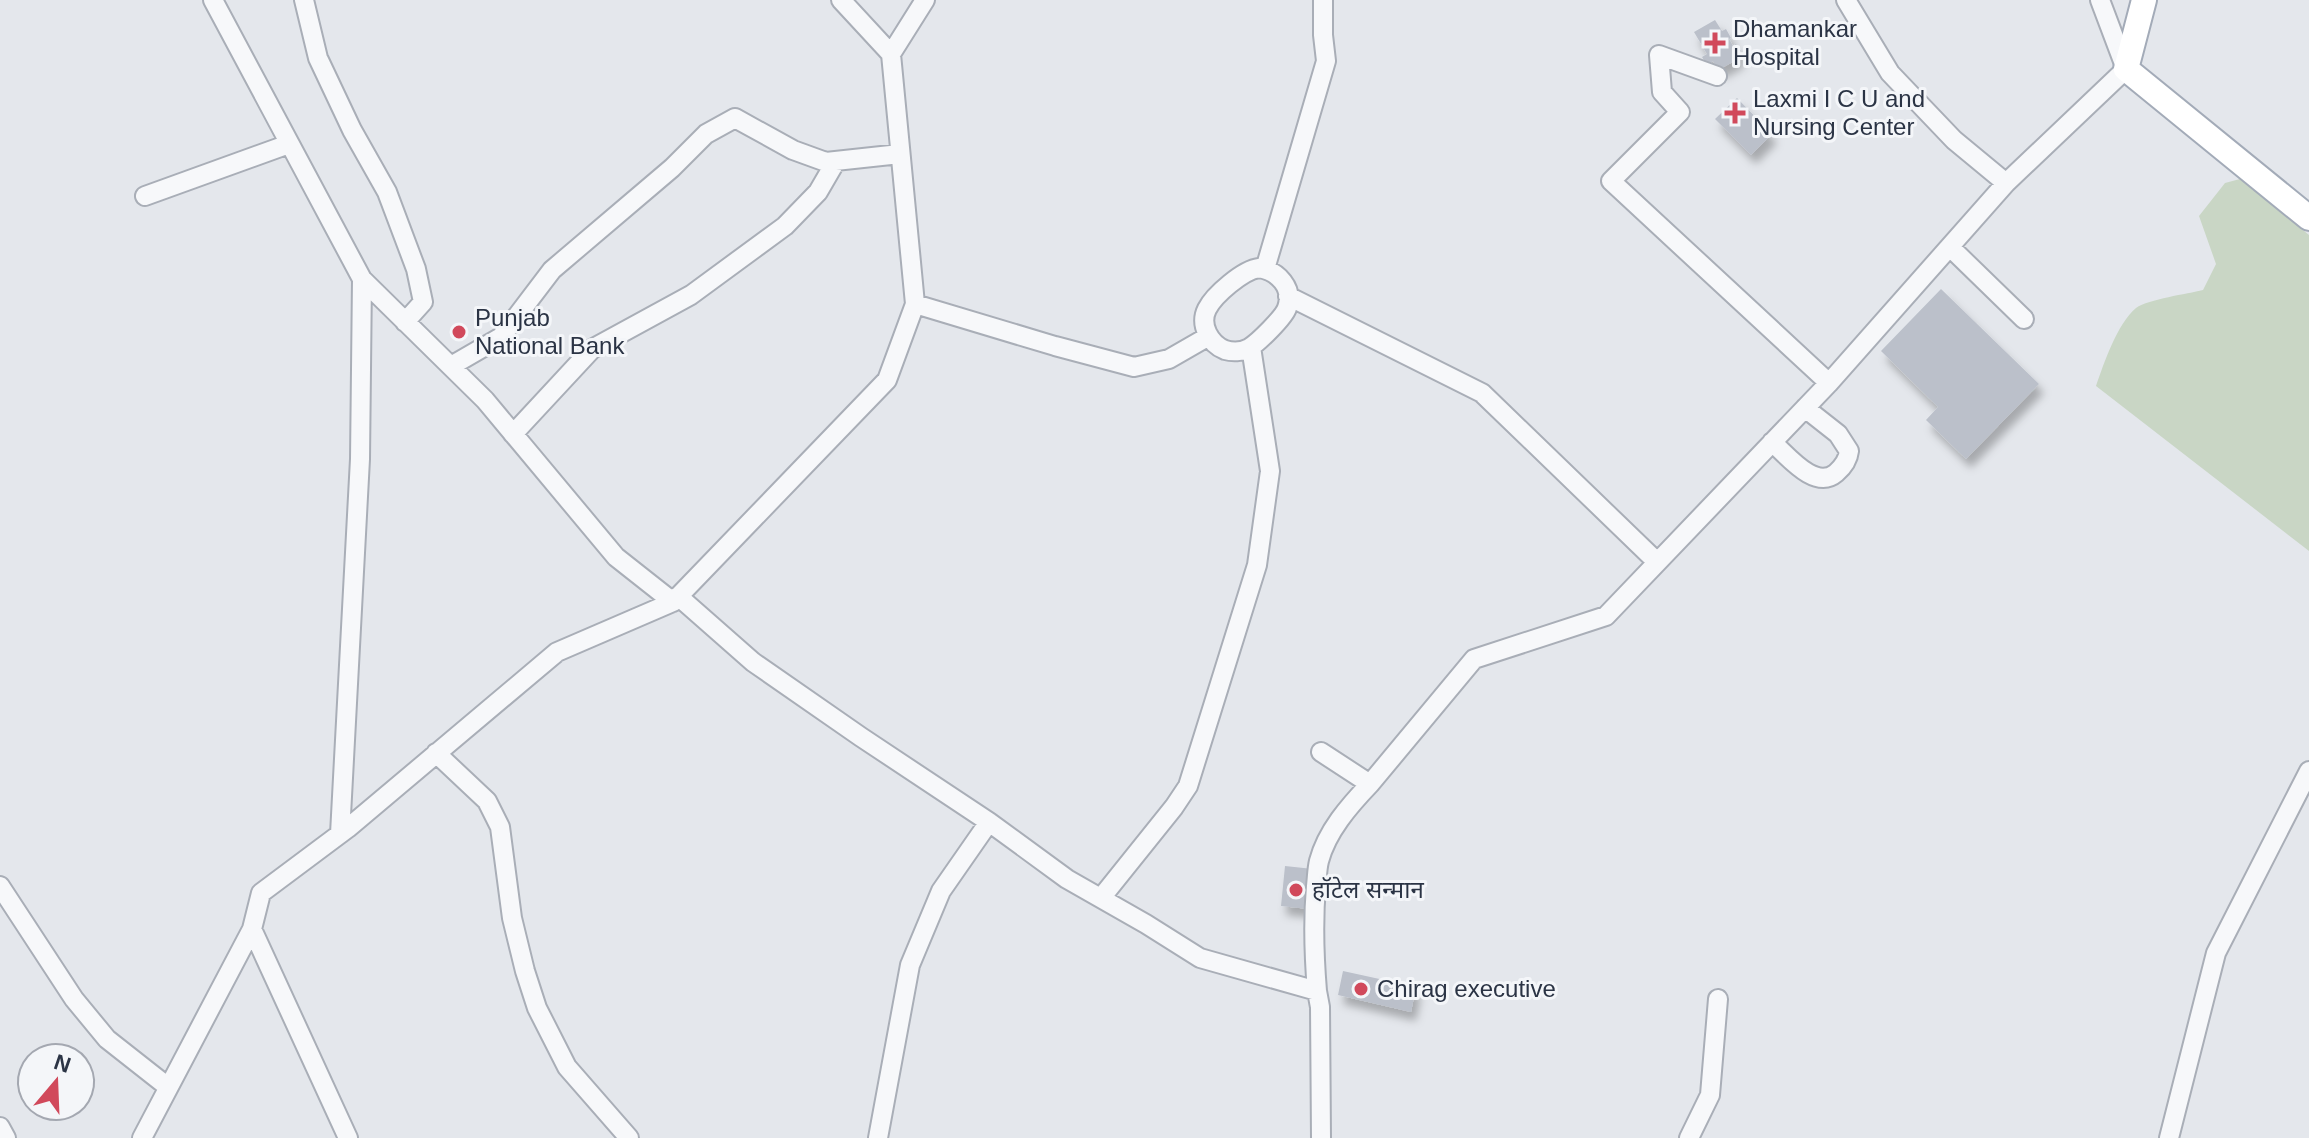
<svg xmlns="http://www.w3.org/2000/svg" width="2309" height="1138" viewBox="0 0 2309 1138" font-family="Helvetica,'Noto Sans Devanagari',sans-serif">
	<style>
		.green { fill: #c9d6c5 }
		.building { fill: #bbc0ca; filter: url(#shadow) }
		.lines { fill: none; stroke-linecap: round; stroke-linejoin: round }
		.minor-casing { stroke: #a9aeb7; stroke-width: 22 }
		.major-casing { stroke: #a3abb8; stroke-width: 28 }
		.minor { stroke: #f7f8fa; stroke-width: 18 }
		.major { stroke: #fff; stroke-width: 24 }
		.poi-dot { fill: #d1495b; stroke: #f4f6f9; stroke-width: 3 }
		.labels { text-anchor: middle; stroke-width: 6; stroke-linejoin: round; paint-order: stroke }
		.poi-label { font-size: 24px; fill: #2b3445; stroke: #f4f6f9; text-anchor: start }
	</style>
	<defs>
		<filter id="shadow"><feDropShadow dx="5" dy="9" stdDeviation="4" flood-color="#0004"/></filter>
	</defs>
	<rect width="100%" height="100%" fill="#e4e7ec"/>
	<path class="green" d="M2240,179L2309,235V551L2096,386C2104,363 2117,324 2136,308C2149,299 2187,294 2203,290L2216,264L2199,216L2225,183Z"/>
	<path class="building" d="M1715,20L1722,31L1726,29L1731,38L1729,39L1733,46L1736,44L1741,51L1737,53L1740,58L1718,70L1713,61L1707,65L1702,57L1707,54L1694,32Z
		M1737,98L1772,134L1751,155L1715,119Z
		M1941,289L2039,384L1966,459L1926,420L1938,407L1881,351Z
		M1285,866L1313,869L1309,909L1281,906Z
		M1343,971L1416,987L1411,1012L1338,995Z"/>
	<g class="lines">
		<defs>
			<path id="minor" d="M213,0L362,279
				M304,0L318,58L352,130L387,192L416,269L423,302L405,322
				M1846,0L1890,73L1954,140L2006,183L2126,69L2100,0
				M891,54L925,0
				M1717,76L1659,55L1662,92L1680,112L1611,181L1829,383
				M145,196L289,144
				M1950,247L2024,319
				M1259,268C1278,271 1294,288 1287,308C1284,317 1258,343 1249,348C1242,352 1232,352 1225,350C1210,344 1199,325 1207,309C1214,295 1243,270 1259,268Z
				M1265,269L1326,61L1323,35V0
				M1288,296L1482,393L1657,562
				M915,304L1055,346L1134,367L1169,359L1209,336
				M451,366L501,337L552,270L672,168L706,134L735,118L793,150L826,162L900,154
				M513,434L592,349L691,295L785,226L818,192L836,161
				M1772,442C1787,455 1815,491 1836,473C1844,466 1848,460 1849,451L1838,434L1805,408
				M678,596L753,662L861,737L989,822L1067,879L1146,924L1200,958L1317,991L1320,1007L1321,1138
				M1321,752L1370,784L1474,659L1606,616L1829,383L2006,183
				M436,753L487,801L500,827L512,918L525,971L537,1008L567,1067L629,1138
				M340,834L360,459L362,279L485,400L616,557L673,602
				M0,886L74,999L107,1039L168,1087
				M1101,898L1174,807L1188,786L1257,565L1270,471L1251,347
				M1317,991C1314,955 1313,921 1316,886C1317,878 1317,869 1319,861C1327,831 1349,806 1370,784
				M0,1127L6,1138
				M142,1138L252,929
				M348,1138L252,929L261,893L348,828L557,652L673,602L887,380L915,304L891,54L841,0
				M878,1138L910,965L941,891L989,822
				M1689,1138L1710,1095L1718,999
				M2169,1138L2216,953L2309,771"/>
			<path id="major" d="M2144,0L2126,69L2309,218"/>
		</defs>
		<use href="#minor" class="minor-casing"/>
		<use href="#major" class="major-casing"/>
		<use href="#minor" class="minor"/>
		<use href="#major" class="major"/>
	</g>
	<g class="poi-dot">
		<path d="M1711 31h8v8h8v8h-8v8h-8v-8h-8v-8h8z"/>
		<path d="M1731 101h8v8h8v8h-8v8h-8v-8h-8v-8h8z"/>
		<circle cx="459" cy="332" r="8"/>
		<circle cx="1296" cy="890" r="8"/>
		<circle cx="1361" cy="989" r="8"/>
	</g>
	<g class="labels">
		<g class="poi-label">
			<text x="1733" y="37">Dhamankar<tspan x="1733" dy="28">Hospital</tspan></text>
			<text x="1753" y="107">Laxmi I C U and<tspan x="1753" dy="28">Nursing Center</tspan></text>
			<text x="475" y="326">Punjab<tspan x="475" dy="28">National Bank</tspan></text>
			<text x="1312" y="898">हॉटेल सन्मान</text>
			<text x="1377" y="997">Chirag executive</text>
		</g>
	</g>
	<g transform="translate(56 1082) rotate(19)"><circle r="38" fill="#f4f6f9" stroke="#a4a8b1" stroke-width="2"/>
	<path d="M0-6L14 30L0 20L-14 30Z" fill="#d1495b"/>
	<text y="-12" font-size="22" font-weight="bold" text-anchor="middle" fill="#2b3445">N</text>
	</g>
</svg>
